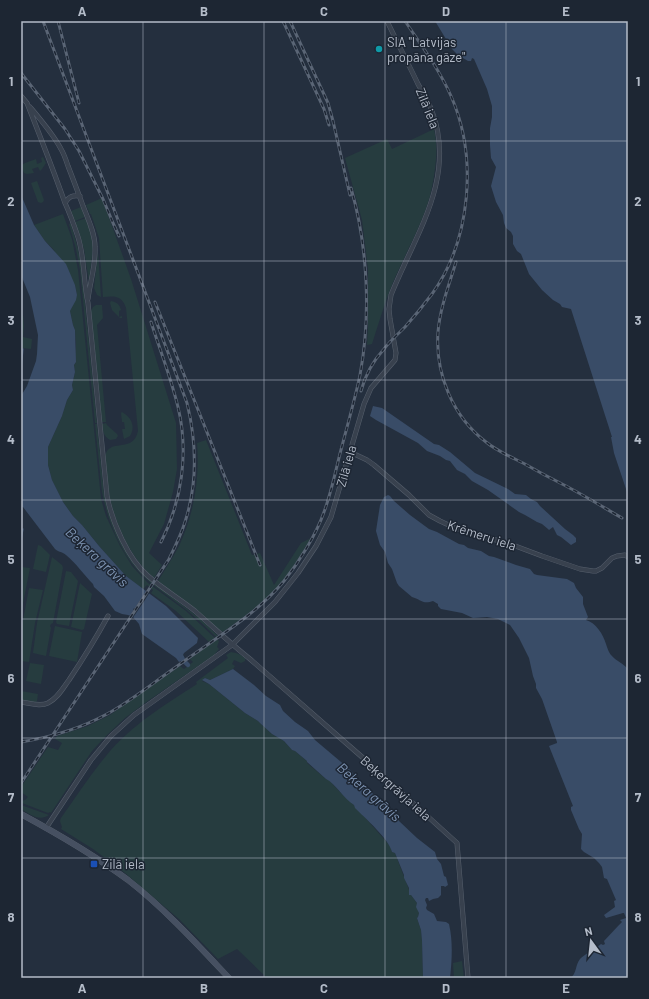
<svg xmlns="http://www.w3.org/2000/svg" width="649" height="999" viewBox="0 0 649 999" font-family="Barlow,sans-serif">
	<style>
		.green { fill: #263c3f }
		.water { fill: #394c67 }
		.pier { fill: #242f3e }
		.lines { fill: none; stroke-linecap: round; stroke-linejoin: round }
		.stream { stroke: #394c67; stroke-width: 1.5 }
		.canal { stroke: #394c67; stroke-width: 4.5 }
		.minor-casing { stroke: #565f6c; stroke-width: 5 }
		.secondary-casing { stroke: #565f6c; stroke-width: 6 }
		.minor { stroke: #38414e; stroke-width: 4 }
		.secondary { stroke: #465061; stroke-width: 5.5 }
		.rail-casing { stroke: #5a6575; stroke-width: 3 }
		.rail { stroke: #1d2633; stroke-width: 1.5; stroke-dasharray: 4.5; stroke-linecap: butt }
		.grid { fill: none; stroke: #b4bcc9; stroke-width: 1; stroke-opacity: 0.55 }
		.culture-dot { fill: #0f9aa8; stroke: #1d2633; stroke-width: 1.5 }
		.transit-dot { fill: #1a4fb4; stroke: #1d2633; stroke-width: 1.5 }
		.labels { text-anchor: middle; stroke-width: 3; stroke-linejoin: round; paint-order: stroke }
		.poi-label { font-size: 13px; fill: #b4bcc9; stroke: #1d2633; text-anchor: start }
		.street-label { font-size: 13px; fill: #b4bcc9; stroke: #1d2633 }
		.water-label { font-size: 14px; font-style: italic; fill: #7c92b1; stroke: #1d2633 }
		.neatline { fill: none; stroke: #b4bcc9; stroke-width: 1.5 }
		.grid-label { font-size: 13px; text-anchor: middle; font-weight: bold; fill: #b4bcc9 }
	</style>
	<rect width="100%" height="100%" fill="#242f3e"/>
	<path class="green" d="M434,129C436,139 437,149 436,159C435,171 433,184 430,196C422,225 406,252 394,280C385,301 379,323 372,344L367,345L368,326V269L362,220L345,158L387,139L392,149Z
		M43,157L46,163L42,169L40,171L38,167L32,169L34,173L27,174L24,173L22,168V165L25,163L36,159L37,164L42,162L41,158Z
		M37,181L44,200L43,202L41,203L38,202L31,183Z
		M102,198L131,279L176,423L177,469L173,492L164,524L149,553L162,565L154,578C130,558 113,520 108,489C107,479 106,468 105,458C107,436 133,455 138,431L126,308C122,295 114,296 103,297L99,238L91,214H90L86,205Z
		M81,207L85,217L75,221L71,211Z
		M63,214L72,239L78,270L99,479L101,499L106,516L120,546L132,566L148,583L186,611L215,638L209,642L176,611L151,593L153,590L147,585L143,589L126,576L99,546L82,525L73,516L63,502L52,480L48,465V447L62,416L67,400L73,390L72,385L75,372L74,365L76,362L75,355L76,346L75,330L73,325L70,311L77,295L75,285L53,249L45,241L34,225Z
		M86,218L91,233L93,247L89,282L84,249L75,222Z
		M69,224H71L78,249L81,263L97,423H95L80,270L76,249Z
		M98,251L101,297L97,295L94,288Z
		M111,301C117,302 120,305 121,310L119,311V317L122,316V318H120L112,310L110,303Z
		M96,305H102L103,318L97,325L106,422H102L91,311L93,307Z
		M23,315L24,326L23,337L32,339L31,349L22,348L21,352V316Z
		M122,412C131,417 136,426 130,436L124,439L122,429H125L124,422H122L121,413Z
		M106,423L107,425L117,434L118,436L116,439L110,440C103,436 103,431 102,424Z
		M95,424H97L104,493C111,523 123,553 145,576L203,621L218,636L216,637C206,627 196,617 184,608C170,597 154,587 141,574C121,554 107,519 102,492Z
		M206,440L252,555L260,553L274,585L301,543L311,538C302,552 294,567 284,580C267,601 245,616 223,632L219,630L194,608L158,581C165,569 173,558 179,546C194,514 200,478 197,443Z
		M38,545L41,546L50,555L46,572L33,569Z
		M52,557L62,565L63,568L53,623L51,624L50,626L51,628L46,656L33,653L37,623Z
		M21,567L30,568L21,613Z
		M66,571L71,572L78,581L69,626L57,624L56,622Z
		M80,583L92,594L84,629L82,630L71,627Z
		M29,588L43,590L35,623L29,662L21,661V631Z
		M55,626L82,632L77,662L49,656Z
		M216,639L219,641L217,647L219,649L214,655L145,703L125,718L107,735L92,751L51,813L50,812L48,813L22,803V801L25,800L28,797L21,792V787L48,747L58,750L62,743L55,739L57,736L88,726L110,715L180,666L184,669L193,662L190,659Z
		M231,652C237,653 240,654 245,658V661L241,663L234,660L232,664L235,666L233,669L210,680L205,678L202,681L209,684L245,713L258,721L261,724L272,734L284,741L292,750L295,751L307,761V763L326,779L329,780L339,791L354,805L391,847L392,852L395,853L411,895L417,903L419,913L418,917L417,918L421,930L422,941L423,978H267L237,949L218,959L179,919L125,873L93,849L61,829L62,827L60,821L61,818C76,797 90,775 106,756C131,725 165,705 197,684L196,682L228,658L226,655Z
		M30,663L44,665L41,684L26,681Z
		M21,691L38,694L37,701L35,703L21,700Z
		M21,805L49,815C39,822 30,814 21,809Z
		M462,961L464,978H454L453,963Z"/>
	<path class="water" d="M435,21H628V500L627,497L628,495L614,453L611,437H612L571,309L562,307L560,304L553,300L542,290L529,274L521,254L517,251L513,244V236L511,232L506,228L504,223L503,215L496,202L491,186L496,167L491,158L490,145V128L492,117V106L487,89L474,59L472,58L471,61H468L458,55L452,49Z
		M21,195L34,225L45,241L66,264L75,285L77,295L76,300L70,311L73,325L75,330L76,362L74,365L75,372L72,385L73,390L67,400L62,416L48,447V465L52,480L63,502L73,516L82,525L99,546L126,576L166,606L198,638L197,643L184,653L183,655L185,659L179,662L176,658L142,634L139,624L133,617L128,615L122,614L115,611L104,596L94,587L93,584C84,575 76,563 66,555C63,552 58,552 55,549L23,507H21V396L27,386L36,361L37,354L38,335L30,297L21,275Z
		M373,406L382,408L434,444L439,445L450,452L475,473L508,489L515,494L526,495L531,499L537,502L540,506L565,529L573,535L576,538V542L571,545L561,537L557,535L553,527L549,530L548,529L542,524L537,522L525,515L519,512L488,490L472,481L465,474L457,470L450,461L446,460L440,456L427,451L418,443L376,420L370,416Z
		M388,495L390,496L394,501L410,515L429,529L437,532L459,544L464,545L468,548L481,551L489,556L494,557L516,565L530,569L534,574L537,575L567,579L574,583L576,588L583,597V604L588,617L586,620C596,623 603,634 606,644C607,647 609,653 611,655C616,661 623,663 628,669V978H570C577,974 575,965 580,959C584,955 596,948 601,944L603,945L605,944L604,941L619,925L622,922L620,920L626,918L624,913H623L606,918L604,915L615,907L614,901L616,900L607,879L604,878L602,867L599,863L594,858L584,852L581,849L582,834L579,829L571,810V807L573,806L549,746L557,743V742L542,699L536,688V684L533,676L529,658L519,638L510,625L498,619L487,617L473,618L462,613L441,609L438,606V604L433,601C423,605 420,599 412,597L399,586L397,583L392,569L388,563L385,552L380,545L376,531L380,505L384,497Z
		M233,669L254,685L266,696L280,705L283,711L295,722L308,731L315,740L347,767L377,798L384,803L399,821L417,838L435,852L437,859L441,864L444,876L446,877L448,885L445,887L444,886H441V895L438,898L433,899L429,901L428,898H426L425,900L427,905L426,908L427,910L434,914L437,921L446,922L449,924C453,941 452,960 450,978H423L422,941L421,930L417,918L418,917L419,913L416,907L417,903L411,895H409V888L404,878V875L395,853L392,852C389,839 365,818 355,808L354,805C344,799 335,783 326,779L307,762V761L295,751L292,750L284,741L272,734L261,724L258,721L245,713L209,684L202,680L205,678L210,680Z"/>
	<path class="pier" d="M147,590L150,592L143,603L132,619L129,617L133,611V610L134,608H135Z"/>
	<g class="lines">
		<path class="stream" d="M21,367L23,349
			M21,539L23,529"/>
		<path class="canal" d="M181,656L183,660L188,665"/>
		<defs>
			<path id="minor" d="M21,96L27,103C40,136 53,169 65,203C70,214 74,225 78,237C85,259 83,281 88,303L107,496C112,522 128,559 148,576C163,589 180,599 195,611C213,627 231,644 250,659L362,757L457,843L468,978
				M30,107C41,120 53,134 61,149C64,154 66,160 68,166C73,179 78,192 83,206C88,219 95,233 95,247C96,265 90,282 88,299
				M65,203C69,196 73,195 80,196
				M350,452L367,460L374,465L409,495L429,515L440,521L455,528L510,544L542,556L580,569L593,571H596L602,568L612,558L617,556L625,555L628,557
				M21,702C30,703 40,707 48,703C58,698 63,688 69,680C83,659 96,638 108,616
				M46,828L91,760L111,736L134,715L232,645L275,602L298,573L316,546L331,517L364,404L371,388L395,360L396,353L390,319L389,309L391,295C415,235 457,178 432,111C428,101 423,93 418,84C408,63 397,42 387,21"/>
			<path id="secondary" d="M21,814C58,834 94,855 128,880C165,909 197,944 229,978"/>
		</defs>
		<use href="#minor" class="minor-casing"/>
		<use href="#secondary" class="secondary-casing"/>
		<use href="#minor" class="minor"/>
		<use href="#secondary" class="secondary"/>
		<defs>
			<path id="rail" d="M58,21L79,103
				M283,21L324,109L329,125
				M290,21L328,103L333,121L350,195
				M21,73L65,129L79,151L103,199L113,223L119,236
				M456,262C449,285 440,308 438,332C435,374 453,417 486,442C497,451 511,457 523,463C537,471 552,479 566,486C585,496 603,507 622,518
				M155,302L260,565
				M151,322C160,350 171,378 178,407C189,452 182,501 161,542
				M361,391C365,376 373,361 384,349C390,341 398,334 405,327C414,317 423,306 432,294C471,240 478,157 451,96C439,69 421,45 405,21
				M21,742C51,737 80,729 107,714C131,701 153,683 176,667C212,640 254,617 284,581C299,562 316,535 324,512C332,491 336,468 342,446C348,423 355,399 360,375C371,316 368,247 351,188
				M21,783L169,559C175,547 181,535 185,522C198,482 197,444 187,403L43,21"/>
		</defs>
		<use href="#rail" class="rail-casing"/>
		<use href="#rail" class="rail"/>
	</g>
	<path class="grid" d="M143,21V978M264,21V978M385,21V978M506,21V978M21,141H628M21,261H628M21,380H628M21,500H628M21,619H628M21,738H628M21,858H628"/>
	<circle class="culture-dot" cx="379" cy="49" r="4"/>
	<rect class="transit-dot" x="90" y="860" width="8" height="8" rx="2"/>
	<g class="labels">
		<g class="poi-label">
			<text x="387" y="47">SIA "Latvijas<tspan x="387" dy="15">propāna gāze"</tspan></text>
			<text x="102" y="869">Zilā iela</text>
		</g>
		<g class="street-label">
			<text transform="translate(428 108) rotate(68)" y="5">Zilā iela</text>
			<text transform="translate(346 466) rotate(-74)" y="5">Zilā iela</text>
			<text transform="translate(482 535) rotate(18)" y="5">Krēmeru iela</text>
			<text transform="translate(396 788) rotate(42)" y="5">Beķergrāvja iela</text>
		</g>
		<g class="water-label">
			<text transform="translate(97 557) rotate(43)" y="5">Beķera grāvis</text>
			<text transform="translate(369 792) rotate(42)" y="5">Beķera grāvis</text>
		</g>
	</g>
	<rect width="649" height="999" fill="none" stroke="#1d2633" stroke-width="44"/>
	<g transform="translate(591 941) rotate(345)" stroke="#1d2633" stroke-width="3" paint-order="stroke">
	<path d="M0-3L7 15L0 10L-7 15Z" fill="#b4bcc9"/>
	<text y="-6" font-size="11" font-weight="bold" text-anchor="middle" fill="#b4bcc9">N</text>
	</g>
	<rect x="22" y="22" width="605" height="955" class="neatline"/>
	<g class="grid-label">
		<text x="82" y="16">A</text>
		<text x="204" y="16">B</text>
		<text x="324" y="16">C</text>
		<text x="446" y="16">D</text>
		<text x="566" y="16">E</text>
		<text x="11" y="86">1</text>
		<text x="638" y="86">1</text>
		<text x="11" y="206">2</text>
		<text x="638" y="206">2</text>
		<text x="11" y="325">3</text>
		<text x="638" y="325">3</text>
		<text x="11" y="444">4</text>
		<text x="638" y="444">4</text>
		<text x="11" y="564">5</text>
		<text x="638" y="564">5</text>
		<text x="11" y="683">6</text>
		<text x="638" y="683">6</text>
		<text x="11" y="802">7</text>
		<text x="638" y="802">7</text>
		<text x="11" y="922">8</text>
		<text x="638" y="922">8</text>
		<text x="82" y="993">A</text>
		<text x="204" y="993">B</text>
		<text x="324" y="993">C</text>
		<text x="446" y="993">D</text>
		<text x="566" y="993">E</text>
	</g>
</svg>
